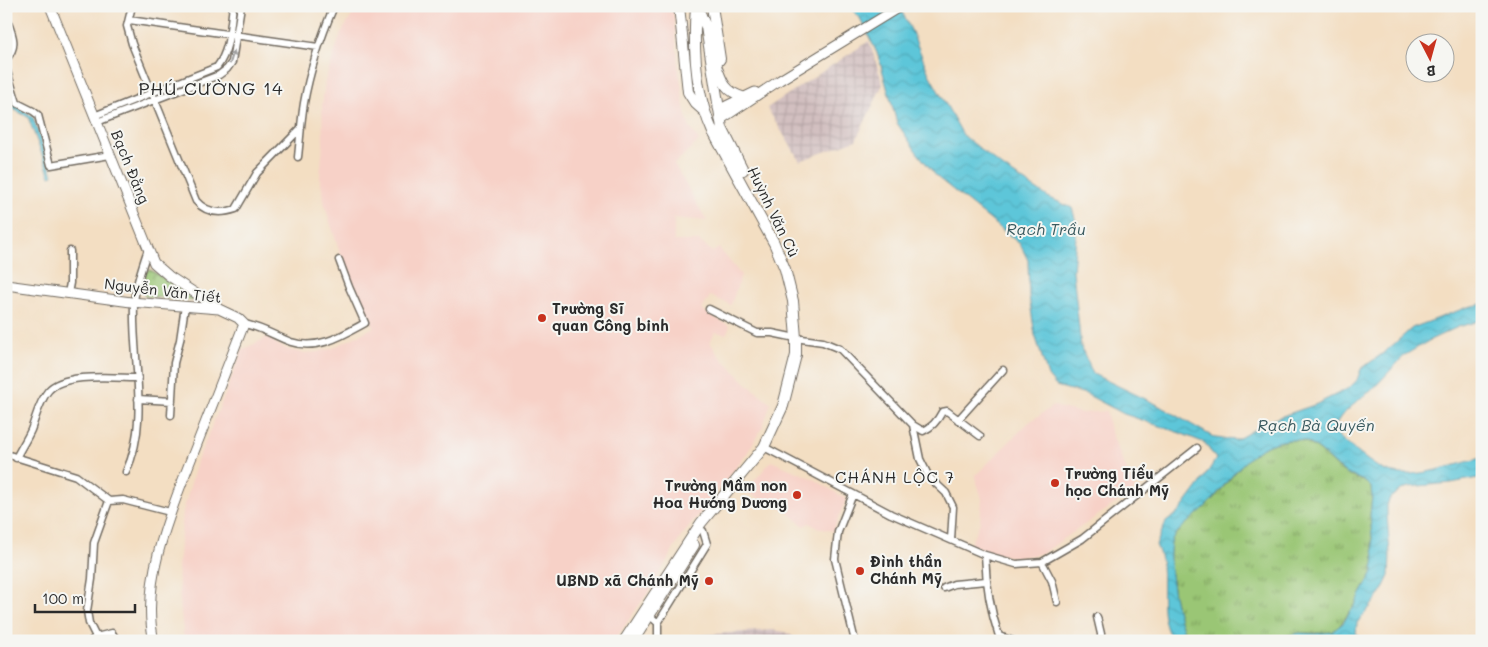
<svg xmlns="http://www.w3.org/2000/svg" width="1488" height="647" viewBox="0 0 1488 647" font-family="Mali,sans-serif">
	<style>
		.built { fill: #f7d1c7 }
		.industrial { fill: url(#industrial-grid) }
		.grass { fill: url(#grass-tufts); stroke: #627850 }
		.park { fill: url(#park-crowns); stroke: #627850 }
		.water { fill: url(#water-waves); stroke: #447882 }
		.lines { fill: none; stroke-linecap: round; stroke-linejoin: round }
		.street-casing { stroke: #716a60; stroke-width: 9 }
		.secondary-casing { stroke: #716a60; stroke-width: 11 }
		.primary-casing { stroke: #716a60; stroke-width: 12 }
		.street { stroke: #fff; stroke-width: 6 }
		.secondary { stroke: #fff; stroke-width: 9 }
		.primary { stroke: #fff; stroke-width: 10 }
		.oneway { fill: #a0a0a0 }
		.poi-dot { fill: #c8321e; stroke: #f6f6f2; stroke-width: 2 }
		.labels { text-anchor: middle; stroke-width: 4; stroke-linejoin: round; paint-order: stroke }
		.street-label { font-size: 15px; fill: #2b2b2b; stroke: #f6f6f2 }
		.poi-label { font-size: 15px; font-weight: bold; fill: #2b2b2b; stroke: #f6f6f2; text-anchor: start }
		.water-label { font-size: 16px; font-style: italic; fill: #3a5a5f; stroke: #f6f6f2 }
		.neighbourhood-label { font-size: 16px; letter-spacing: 1px; fill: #2b2b2b; stroke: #f6f6f2 }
		.quarter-label { font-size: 18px; letter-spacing: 1px; fill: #2b2b2b; stroke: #f6f6f2 }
	</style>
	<defs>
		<pattern id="industrial-grid" width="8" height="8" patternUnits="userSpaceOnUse" patternTransform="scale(1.25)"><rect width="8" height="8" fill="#d2bfc0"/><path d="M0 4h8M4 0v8" fill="none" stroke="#b4a4a5"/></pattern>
		<pattern id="grass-tufts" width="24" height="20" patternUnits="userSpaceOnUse" patternTransform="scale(1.25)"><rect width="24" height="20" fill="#9ac674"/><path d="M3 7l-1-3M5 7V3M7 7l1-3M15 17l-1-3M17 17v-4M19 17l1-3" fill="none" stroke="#7ea15f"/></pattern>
		<pattern id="park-crowns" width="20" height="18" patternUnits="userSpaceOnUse" patternTransform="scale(1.25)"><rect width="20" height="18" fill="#9ac674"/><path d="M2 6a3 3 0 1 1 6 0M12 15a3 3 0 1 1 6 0" fill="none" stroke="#7ea15f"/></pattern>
		<pattern id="water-waves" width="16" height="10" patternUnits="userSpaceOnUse" patternTransform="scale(1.25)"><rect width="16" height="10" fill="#5dc6d9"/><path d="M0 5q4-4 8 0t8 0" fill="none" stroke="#51aaba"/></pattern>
	</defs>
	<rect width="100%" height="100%" fill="#f6f6f2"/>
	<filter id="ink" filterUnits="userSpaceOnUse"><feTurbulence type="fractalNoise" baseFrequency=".02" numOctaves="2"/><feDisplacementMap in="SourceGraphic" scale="10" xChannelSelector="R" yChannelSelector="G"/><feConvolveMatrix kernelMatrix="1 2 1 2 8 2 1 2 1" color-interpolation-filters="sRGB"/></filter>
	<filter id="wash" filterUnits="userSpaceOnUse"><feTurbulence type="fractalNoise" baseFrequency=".0096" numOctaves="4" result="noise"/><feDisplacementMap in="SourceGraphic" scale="20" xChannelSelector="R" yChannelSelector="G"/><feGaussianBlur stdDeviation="1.12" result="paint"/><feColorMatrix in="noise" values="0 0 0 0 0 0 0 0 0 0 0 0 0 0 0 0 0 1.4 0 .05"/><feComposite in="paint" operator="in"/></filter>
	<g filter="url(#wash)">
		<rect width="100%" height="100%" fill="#f3dec2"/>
		<path class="built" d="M358,6H673L678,64L685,113L690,128L699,141L674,164L707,221L674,218V241H699L713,252L719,248L741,275L731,305L710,296L702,310L730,326L726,334L715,332L710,342L717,353L746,383L771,403L763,426L746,455L681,537L649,591L614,641H184L180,603L178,567L183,512L197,461L226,392L242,350L268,337L278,345L289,350L303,353L318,352L333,348L374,327L361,305L344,266L325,206L320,177L323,144L322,105L325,81L341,33Z
			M1053,406L1082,413L1106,411L1110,430L1135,490L1043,553L1029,556L1013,557L997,554L970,545L980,522L982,499L975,476L1028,423Z
			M771,461L814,479L846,499L833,531L818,528L809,523L804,526L784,509L745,492Z"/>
		<path class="industrial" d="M869,41L883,84L856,140L800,161L767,108Z
			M772,630L785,632L801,641H687V636Z"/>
		<path class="grass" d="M1298,440C1322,445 1331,466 1350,476C1358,480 1365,480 1371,487L1372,497L1370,515L1374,557L1373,572L1355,605L1337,629L1332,632L1324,633H1300L1261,641H1189C1177,625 1165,558 1172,539C1182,526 1196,516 1208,504C1239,474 1248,440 1298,440Z"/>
		<path class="park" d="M148,270H151L192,297L194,301L145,296L143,294L145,272Z"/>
		<path class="water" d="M849,6H899L912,32L929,74L963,135L1004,168L1048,197L1072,208L1077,225L1073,271L1081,347L1093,374L1156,404L1215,438L1236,440L1271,420L1317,404L1349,388L1357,380L1361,369L1386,351L1412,328L1468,307L1482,304V320L1458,327L1432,339L1405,355L1371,391L1362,397L1341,416L1334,427L1336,434C1346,443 1374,467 1386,471C1413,481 1455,464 1482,458V477L1478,478L1451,483L1408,487L1399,491L1390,498L1387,505V515L1390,554L1389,576L1380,595L1357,623L1356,633L1363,641H1261L1300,633L1315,634L1332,632L1343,623L1355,605L1373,572L1374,557L1370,515L1372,497L1371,487C1364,478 1351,478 1342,470C1330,461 1321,448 1306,442C1300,439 1294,440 1288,440C1250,444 1233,477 1210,502C1198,515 1182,525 1172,539C1165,558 1177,625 1189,641H1173C1153,613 1171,574 1156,545L1166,522L1179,512L1200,484L1216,459L1205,443L1180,433L1124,414L1086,394L1056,386L1048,376L1035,335L1029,296L1028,260L1020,244L937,177L916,151L897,123L878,55L860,18Z
			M6,85L12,101L33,117L53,175L50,176L28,117L13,109L6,102Z"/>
	</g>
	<g filter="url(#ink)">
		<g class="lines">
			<defs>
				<path id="street" d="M132,6L127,26L132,44L196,201C207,214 221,214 236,209L257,173L301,128
					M6,18C12,33 19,46 6,59
					M129,20L318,47
					M6,68L17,103L33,111L38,115L51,165L110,155
					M94,116L217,67C230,50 230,27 233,6
					M97,122L219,75L227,69L232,62L241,6
					M298,157C300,139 301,121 304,103C310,69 321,37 334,6
					M68,293L70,283V251
					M709,309L757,333H772L796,338
					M244,324C261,327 275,336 291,342C318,351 343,335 365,323L349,287L339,260
					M802,339L823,342L840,349L913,425L920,459L929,477L946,493L953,507L951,540
					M138,399L172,401
					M171,415L174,363L180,340L185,306
					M958,420L1003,370
					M913,425L923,431C933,427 938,420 942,412L947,411L980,436
					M764,447L891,514L985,555L1016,564L1042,562L1082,539L1197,448
					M6,454L76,476L109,501L94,543L92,579L87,611L89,623L96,637
					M16,458C21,448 27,439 31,430C36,417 39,402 48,391C64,372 116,378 138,378
					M126,472C150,420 132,360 134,305C134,288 143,265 148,249
					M853,494L838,532L835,559L855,641
					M109,501L123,500L170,512
					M985,555C986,583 990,610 999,636L1013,641
					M1042,562L1052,581L1057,602
					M944,588L954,584L986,581
					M649,615L658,623V641
					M1097,617L1101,634V641
					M658,623L707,544L703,531
					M91,641L96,637L112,633L117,641"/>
				<path id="secondary" d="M50,6L154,263L169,276L218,308
					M716,64C722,81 725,92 744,97
					M718,108L724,107L755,92
					M720,120L780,80L901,6
					M6,285L131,302L219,309L238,318L244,324C228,364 213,404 197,444C175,501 139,579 154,641"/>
				<path id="primary" d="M679,6L688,92L695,103L704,111
					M697,6L706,27L722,128L743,170
					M712,6L720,59L716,64
					M624,641L701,523L764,447L783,406L796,355V338L793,301L785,269L774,243L712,130C695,92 693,47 696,6
					M633,641L694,545"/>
			</defs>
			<use href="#street" class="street-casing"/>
			<use href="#secondary" class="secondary-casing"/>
			<use href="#primary" class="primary-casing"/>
			<use href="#street" class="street"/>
			<use href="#secondary" class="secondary"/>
			<use href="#primary" class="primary"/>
		</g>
		<defs><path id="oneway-solid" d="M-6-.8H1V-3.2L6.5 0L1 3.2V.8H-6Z" transform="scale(1.25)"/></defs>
		<use class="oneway" href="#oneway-solid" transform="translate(232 57) rotate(-73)"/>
	</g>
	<g class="poi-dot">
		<circle cx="542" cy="318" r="5"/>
		<circle cx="1055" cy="483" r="5"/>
		<circle cx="797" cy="495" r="5"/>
		<circle cx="860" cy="571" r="5"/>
		<circle cx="709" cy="581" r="5"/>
	</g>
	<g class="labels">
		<g class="street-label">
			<text transform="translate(130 167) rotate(68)" y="5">Bạch Đằng</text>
			<text transform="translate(773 212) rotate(64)" y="5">Huỳnh Văn Cù</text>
			<text transform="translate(163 291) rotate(7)" y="5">Nguyễn Văn Tiết</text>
		</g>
		<g class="poi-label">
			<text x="552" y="314">Trường Sĩ<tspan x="552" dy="17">quan Công binh</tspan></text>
			<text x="1065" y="479">Trường Tiểu<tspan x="1065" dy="17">học Chánh Mỹ</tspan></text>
			<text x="787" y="491" text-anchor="end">Trường Mầm non<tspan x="787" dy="17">Hoa Hướng Dương</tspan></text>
			<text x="870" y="567">Đình thần<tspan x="870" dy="17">Chánh Mỹ</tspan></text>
			<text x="699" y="586" text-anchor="end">UBND xã Chánh Mỹ</text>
		</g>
		<g class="water-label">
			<text x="1046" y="235">Rạch Trầu</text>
			<text x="1316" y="431">Rạch Bà Quyến</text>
		</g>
		<g class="neighbourhood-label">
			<text x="895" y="483">CHÁNH LỘC 7</text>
		</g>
		<g class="quarter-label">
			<text x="211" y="95">PHÚ CƯỜNG 14</text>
		</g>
	</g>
	<rect width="1488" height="647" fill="none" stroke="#f6f6f2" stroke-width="25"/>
	<g transform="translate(1430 58) rotate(174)"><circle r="24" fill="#f6f6f2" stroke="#a5a5a2"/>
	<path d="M0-4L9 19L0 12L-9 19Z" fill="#c8321e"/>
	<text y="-8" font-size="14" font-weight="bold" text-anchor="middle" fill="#2b2b2b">B</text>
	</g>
	<path d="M35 604v8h100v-8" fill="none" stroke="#2b2b2b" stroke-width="2.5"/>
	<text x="42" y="604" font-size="15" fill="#2b2b2b" stroke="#f6f6f2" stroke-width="4" paint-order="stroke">100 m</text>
</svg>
